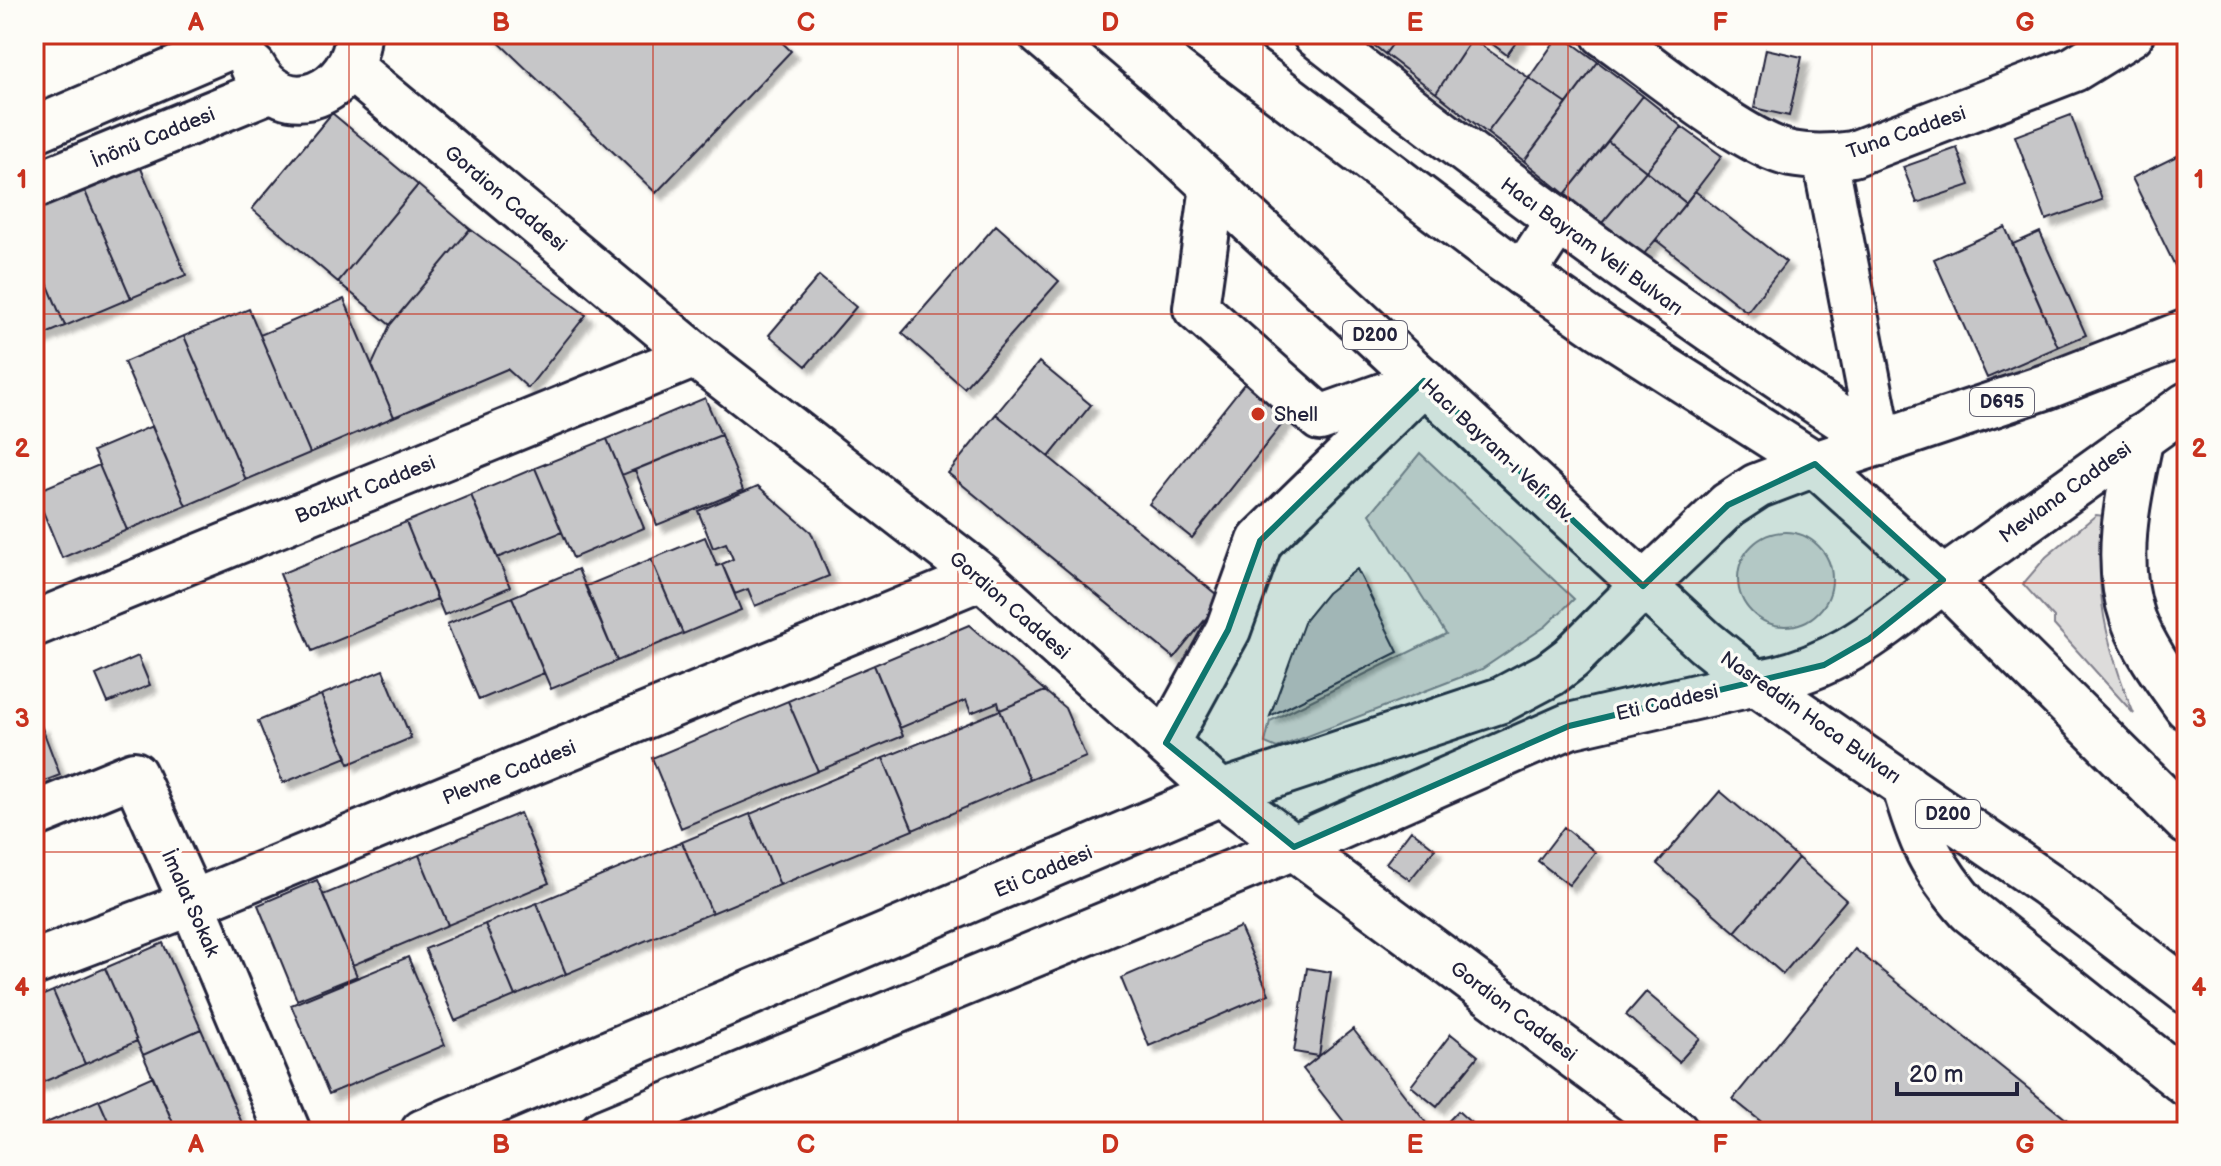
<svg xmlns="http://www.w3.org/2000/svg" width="2221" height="1166" viewBox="0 0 2221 1166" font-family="'Balsamiq Sans',sans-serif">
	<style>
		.grass { fill: #dddcdb; stroke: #807f8b; stroke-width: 2 }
		.building { fill: #c6c6c8; stroke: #22223b; stroke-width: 2; filter: url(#shadow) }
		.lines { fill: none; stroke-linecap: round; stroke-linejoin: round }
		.minor-casing { stroke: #22223b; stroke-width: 50 }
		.major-casing { stroke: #22223b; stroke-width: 50 }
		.highway-casing { stroke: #22223b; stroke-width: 50 }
		.minor { stroke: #fdfcf7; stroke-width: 44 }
		.major { stroke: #fdfcf7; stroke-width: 44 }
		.highway { stroke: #fdfcf7; stroke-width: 44 }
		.marked { fill: #0f766e; fill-opacity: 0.2; stroke: #0f766e; stroke-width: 6; stroke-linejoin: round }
		.grid { fill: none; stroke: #c8321e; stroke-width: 2; stroke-opacity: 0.55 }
		.poi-dot { fill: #c8321e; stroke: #fdfcf7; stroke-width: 3 }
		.labels { text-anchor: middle; stroke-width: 7; stroke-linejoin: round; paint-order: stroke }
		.shield { fill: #fdfcf7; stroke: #646373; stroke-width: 2 }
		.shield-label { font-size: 18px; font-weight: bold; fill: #22223b }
		.street-label { font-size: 20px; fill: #22223b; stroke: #fdfcf7 }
		.poi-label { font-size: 20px; fill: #22223b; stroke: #fdfcf7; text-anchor: start }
		.neatline { fill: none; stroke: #c8321e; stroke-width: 3 }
		.grid-label { font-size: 26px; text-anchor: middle; font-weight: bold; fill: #c8321e }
	</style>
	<defs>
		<filter id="shadow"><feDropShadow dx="7" dy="7" stdDeviation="2" flood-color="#0004"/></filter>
	</defs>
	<rect width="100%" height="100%" fill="#fdfcf7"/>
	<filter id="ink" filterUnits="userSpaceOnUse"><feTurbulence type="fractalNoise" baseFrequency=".0125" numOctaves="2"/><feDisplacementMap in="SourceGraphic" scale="16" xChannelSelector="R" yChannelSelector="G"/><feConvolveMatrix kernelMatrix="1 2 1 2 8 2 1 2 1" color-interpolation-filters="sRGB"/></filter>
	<g filter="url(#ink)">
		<path class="grass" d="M1420,453L1574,599L1546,626L1482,669L1277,748L1265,743L1270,721L1446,634L1370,514Z
			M2096,515L2105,516C2091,586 2107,649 2134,714L2054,625V618L2023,584L2046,557Z
			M1738 579a47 47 0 1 1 94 0a47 47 0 1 1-94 0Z"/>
		<path class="building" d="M490,34H773L791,51L656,193Z
			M1360,34H1400L1385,54Z
			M1400,34H1464L1472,39L1436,93L1385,54Z
			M1479,34H1522L1507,55Z
			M1560,34L1598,62L1567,104L1529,78Z
			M1472,39L1529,78L1487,133L1436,93Z
			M1766,49L1802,57L1789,116L1754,108Z
			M1598,62L1643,96L1565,194L1524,161Z
			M1529,78L1567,104L1524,161L1487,133Z
			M1643,96L1682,127L1646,171L1608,141Z
			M332,113L418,185L338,282L252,209Z
			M2071,115L2102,200L2046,220L2015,136Z
			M1682,127L1722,156L1686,203L1646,171Z
			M1608,141L1646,171L1602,223L1565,194Z
			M1957,148L1970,185L1917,203L1903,167Z
			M2187,151V272L2180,276L2132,178Z
			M140,166L186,275L131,298L84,189Z
			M1646,171L1686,203L1644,254L1602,223Z
			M418,185L470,229L390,325L338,282Z
			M84,189L131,298L65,326L34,252V211Z
			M1695,191L1786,262L1747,312L1656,240Z
			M996,225L1059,281L964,388L902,333Z
			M2005,227L2058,347L1987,378L1934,259Z
			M470,229L586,315L528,388L507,369L394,417L372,365L390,325Z
			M2040,232L2086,335L2058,347L2013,244Z
			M34,252L65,326L34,339Z
			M819,276L856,307L806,366L769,335Z
			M344,299L394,417L310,453L260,335Z
			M249,309L310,453L246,480L184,336Z
			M184,336L246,480L186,506L124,362Z
			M1263,360L1306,394L1192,538L1149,504Z
			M1039,362L1091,405L1049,457L996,414Z
			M705,398L721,435L622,475L607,439Z
			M996,414L1222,599L1174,658L948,473Z
			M152,426L186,506L127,530L93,451Z
			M721,435L743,490L657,525L635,470Z
			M607,439L644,528L573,558L535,468Z
			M99,465L127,530L62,558L35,492Z
			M535,468L562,532L497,558L471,495Z
			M758,486L811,532L829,576L755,606L748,589L735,594L722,564L733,559L726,543L713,548L698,511Z
			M471,495L510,587L444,615L406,522Z
			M406,522L437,599L312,651L280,574Z
			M705,537L717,566L722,564L741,610L683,634L651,559Z
			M651,559L683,634L617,661L586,586Z
			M578,569L617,661L551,689L512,597Z
			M1357,569L1398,652L1270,716L1305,620L1327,593Z
			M512,597L544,673L479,700L447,624Z
			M969,625L1045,691L1000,710L998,702L971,713L966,700L900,728L874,665Z
			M138,656L150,685L108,703L96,675Z
			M874,665L903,736L818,771L788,701Z
			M383,670L411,738L349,764L321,695Z
			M1045,691L1065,708L1086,757L1030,780L1000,710Z
			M321,695L347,757L283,783L258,721Z
			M788,701L818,771L681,828L652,758Z
			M1000,710L1030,780L913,830L883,758Z
			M41,725L60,775L34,785V728Z
			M883,758L913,830L780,885L750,814Z
			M1720,791L1798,858L1735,932L1657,864Z
			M520,813L549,883L448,925L419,855Z
			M750,814L780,885L712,913L682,842Z
			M1564,827L1595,852L1569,885L1538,861Z
			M1411,830L1435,849L1410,880L1386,863Z
			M682,842L712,913L566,974L537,903Z
			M419,855L448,925L353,965L323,895Z
			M1798,858L1846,900L1783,974L1735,932Z
			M317,880L357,976L297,1000L258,905Z
			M537,903L566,974L515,996L485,924Z
			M485,924L515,996L455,1021L425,949Z
			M1240,927L1269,994L1149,1046L1121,978Z
			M163,943L201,1029L143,1055L105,968Z
			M1855,949L2082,1132H1774L1733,1099Z
			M408,957L445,1045L329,1094L291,1005Z
			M105,968L137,1041L85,1064L53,991Z
			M1307,968L1331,972L1319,1056L1294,1052Z
			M53,991L85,1064L34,1086V999Z
			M1646,992L1700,1038L1679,1062L1626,1015Z
			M201,1029L245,1130L240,1132H177L143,1055Z
			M1353,1029L1430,1128L1425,1132H1352L1303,1069Z
			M1451,1034L1478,1056L1437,1107L1411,1086Z
			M153,1076L177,1132H113L99,1100Z
			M99,1100L113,1132H48L44,1124Z
			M1458,1111L1481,1132H1438Z"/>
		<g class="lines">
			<defs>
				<path id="minor" d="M1315,34C1498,179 1684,317 1880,443
					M1604,34C1649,65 1743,144 1791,154C1812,158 1832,157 1853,154L2074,69L2131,34
					M351,68L695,355L982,577L1221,793L1676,1132
					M1825,158L1880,443
					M1213,187L1196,308L1320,418L1410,386
					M1523,274L1557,222
					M2141,437C2128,496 2113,560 2133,618C2145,651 2167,679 2187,707
					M34,624L695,355
					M1166,743L1228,630L1260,541L1424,381
					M1904,784C1920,840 1931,867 1970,911L2187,1084
					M34,815L134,774L192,903L288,1132
					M34,963L192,903L982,577
					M423,1132L1221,793L1501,700L1550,674L1571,658L1643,586
					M603,1132L1294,847L1569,726L1756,683"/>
				<path id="major" d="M253,67C285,125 355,93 358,34
					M34,130L245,40
					M34,186L272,89
					M1815,464L2048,386L2187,332
					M1943,580L2187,405"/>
				<path id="highway" d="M1041,34L1138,117L1705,642L1756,683L2047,884L2187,991
					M1204,34L1500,258L1601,328L1815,464L1943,580L2187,822
					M1643,586L1728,505L1757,486L1815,464
					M1756,683C1837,669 1881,629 1943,580"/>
			</defs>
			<use href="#minor" class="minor-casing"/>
			<use href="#major" class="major-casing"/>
			<use href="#highway" class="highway-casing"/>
			<use href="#minor" class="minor"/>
			<use href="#major" class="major"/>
			<use href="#highway" class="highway"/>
		</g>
	</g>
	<path class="marked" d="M1424,381L1643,586L1728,505L1815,464L1943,580L1869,639L1824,665L1569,726L1294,847L1166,743L1228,630L1260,541Z"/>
	<path class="grid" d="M349,34V1132M653,34V1132M958,34V1132M1263,34V1132M1568,34V1132M1872,34V1132M34,314H2187M34,583H2187M34,852H2187"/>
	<circle class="poi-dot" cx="1258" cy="414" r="8"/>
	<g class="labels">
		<g class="shield">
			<rect x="1343" y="321" width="64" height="28" rx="6"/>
			<rect x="1970" y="388" width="64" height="28" rx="6"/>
			<rect x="1916" y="800" width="64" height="28" rx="6"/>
		</g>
		<g class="shield-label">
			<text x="1375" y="341">D200</text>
			<text x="2002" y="408">D695</text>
			<text x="1948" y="820">D200</text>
		</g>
		<g class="street-label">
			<text transform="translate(1906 132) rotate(-19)" y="7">Tuna Caddesi</text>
			<text transform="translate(153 137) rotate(-22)" y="7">İnönü Caddesi</text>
			<text transform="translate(506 198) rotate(40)" y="7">Gordion Caddesi</text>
			<text transform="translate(1592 246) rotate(36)" y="7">Hacı Bayram Veli Bulvarı</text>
			<text transform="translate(1498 450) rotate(43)" y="7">Hacı Bayram-ı Velî Blv.</text>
			<text transform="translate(365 489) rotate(-22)" y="7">Bozkurt Caddesi</text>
			<text transform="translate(2065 492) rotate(-36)" y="7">Mevlana Caddesi</text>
			<text transform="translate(1010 605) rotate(41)" y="7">Gordion Caddesi</text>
			<text transform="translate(1667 702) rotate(-13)" y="7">Eti Caddesi</text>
			<text transform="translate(1811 717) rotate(35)" y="7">Nasreddin Hoca Bulvarı</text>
			<text transform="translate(509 772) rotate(-22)" y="7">Plevne Caddesi</text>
			<text transform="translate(1043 871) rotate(-23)" y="7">Eti Caddesi</text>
			<text transform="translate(191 903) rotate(66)" y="7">İmalat Sokak</text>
			<text transform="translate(1514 1011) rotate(37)" y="7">Gordion Caddesi</text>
		</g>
		<g class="poi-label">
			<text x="1274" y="421">Shell</text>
		</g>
	</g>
	<rect width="2221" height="1166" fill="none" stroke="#fdfcf7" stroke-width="88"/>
	<path d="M1897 1082v12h120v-12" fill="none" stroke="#22223b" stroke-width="4"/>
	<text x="1909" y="1082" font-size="24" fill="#22223b" stroke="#fdfcf7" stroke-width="6" paint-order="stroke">20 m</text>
	<rect x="44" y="44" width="2133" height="1078" class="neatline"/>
	<g class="grid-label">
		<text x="196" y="31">A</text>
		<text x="501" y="31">B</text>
		<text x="806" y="31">C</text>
		<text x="1110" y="31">D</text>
		<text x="1415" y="31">E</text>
		<text x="1720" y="31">F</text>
		<text x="2025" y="31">G</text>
		<text x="22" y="188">1</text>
		<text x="2199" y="188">1</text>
		<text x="22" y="457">2</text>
		<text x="2199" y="457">2</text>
		<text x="22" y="727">3</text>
		<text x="2199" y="727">3</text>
		<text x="22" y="996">4</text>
		<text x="2199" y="996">4</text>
		<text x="196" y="1153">A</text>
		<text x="501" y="1153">B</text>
		<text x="806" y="1153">C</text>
		<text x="1110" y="1153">D</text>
		<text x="1415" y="1153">E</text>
		<text x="1720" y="1153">F</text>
		<text x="2025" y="1153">G</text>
	</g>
</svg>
